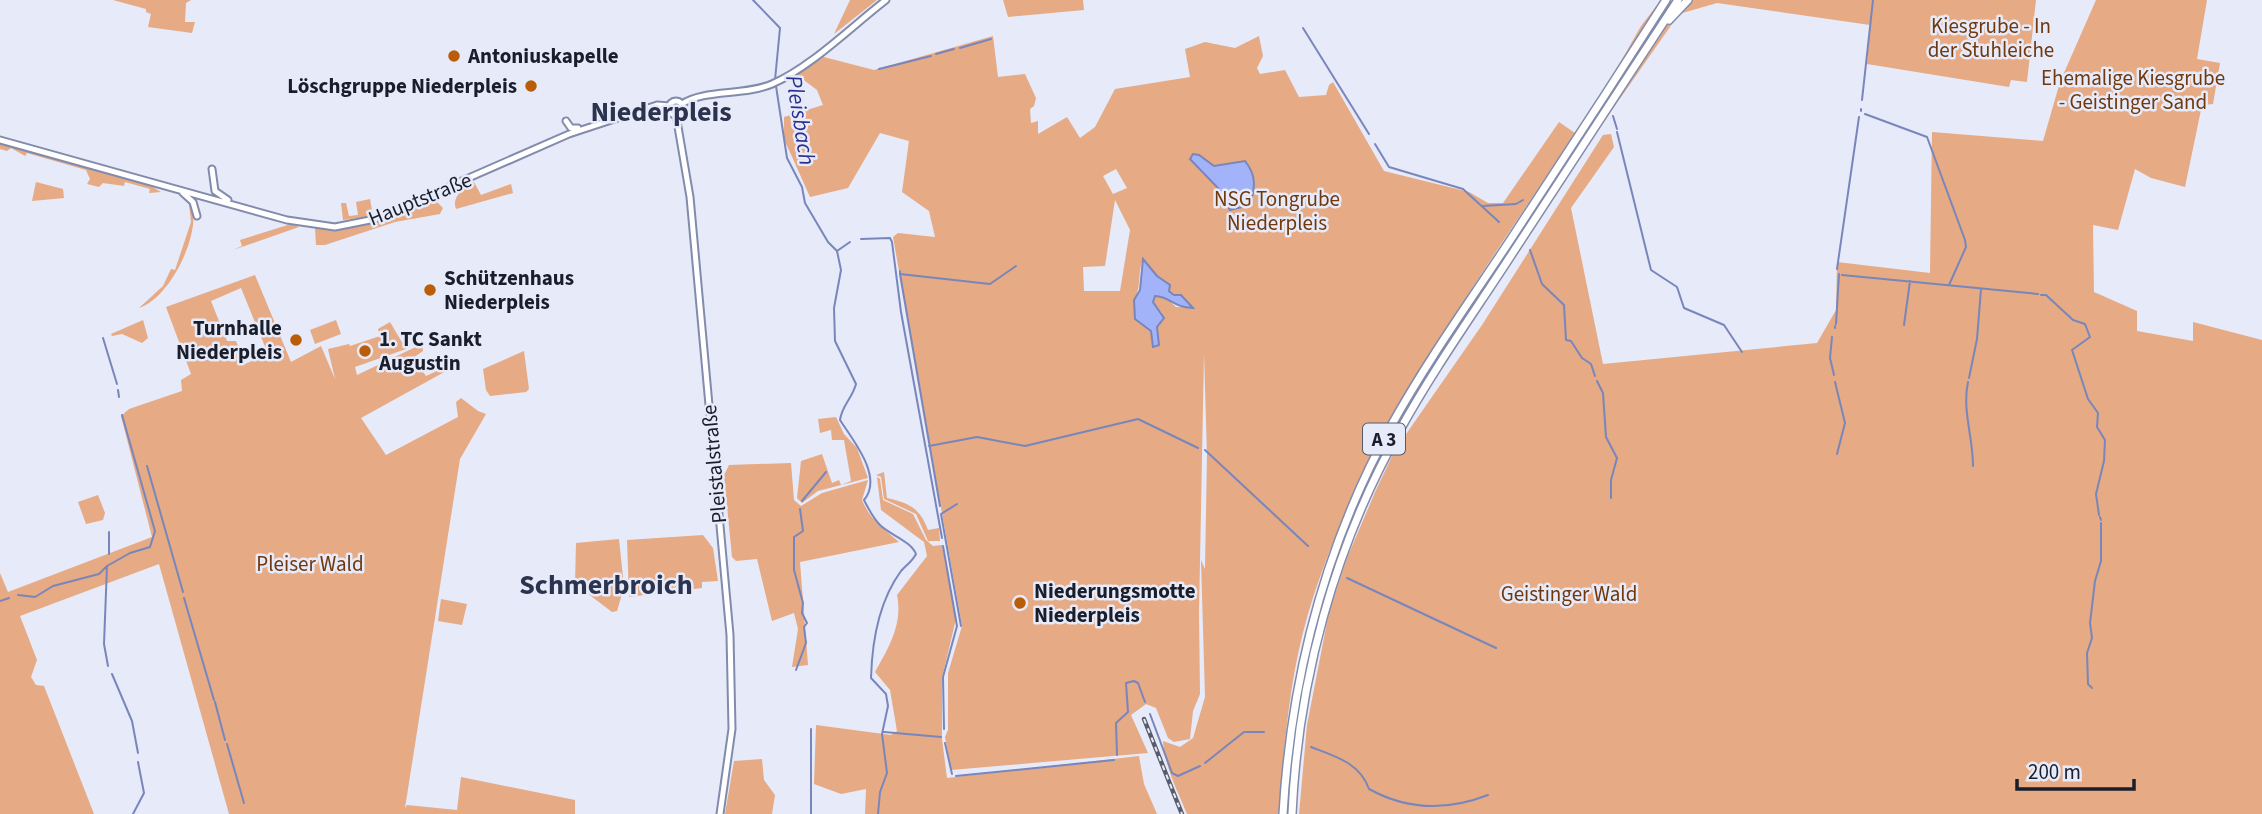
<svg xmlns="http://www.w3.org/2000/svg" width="2262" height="814" viewBox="0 0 2262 814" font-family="'Source Sans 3',sans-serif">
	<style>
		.green { fill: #e6aa84; fill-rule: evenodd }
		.water { fill: #a2b3f9; stroke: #7986bb; stroke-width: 2 }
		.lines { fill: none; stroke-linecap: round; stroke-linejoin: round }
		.stream { stroke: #7986bb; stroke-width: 2 }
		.major-casing { stroke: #828bab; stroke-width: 9 }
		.highway-casing { stroke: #828bab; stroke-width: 10 }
		.major { stroke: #fff; stroke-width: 5 }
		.highway { stroke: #fff; stroke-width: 7 }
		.rail-casing { stroke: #595c6a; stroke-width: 4.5 }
		.rail { stroke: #e6eaf9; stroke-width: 2; stroke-dasharray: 5; stroke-linecap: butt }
		.poi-dot { fill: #ba5d09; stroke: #e6eaf9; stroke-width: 2.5 }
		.labels { text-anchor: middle; stroke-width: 5; stroke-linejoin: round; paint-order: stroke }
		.shield { fill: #e6eaf9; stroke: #575a68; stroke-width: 2 }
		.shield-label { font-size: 19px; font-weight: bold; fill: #1a1d2a }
		.park-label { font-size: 21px; fill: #70380c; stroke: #e6eaf9 }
		.poi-label { font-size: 21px; font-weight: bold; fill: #1a1d2a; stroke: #e6eaf9; text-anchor: start }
		.street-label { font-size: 21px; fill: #1a1d2a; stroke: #e6eaf9 }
		.water-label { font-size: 23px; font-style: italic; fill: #2a2e90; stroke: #e6eaf9 }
		.district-label { font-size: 28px; font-weight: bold; fill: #2c334e; stroke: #e6eaf9 }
	</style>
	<rect width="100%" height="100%" fill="#e6eaf9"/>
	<path class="green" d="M113,0H191L186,3L185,22H195L192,33L148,27L151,14L146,12V9Z
		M850,0H877L834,34Z
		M1003,0H1083L1084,10L1008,17Z
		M1661,0H2036L2027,82L2011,80L2009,87L1867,64L1870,25L1717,3L1679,14L1598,130L1587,121L1641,26Z
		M2096,0H2207L2197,59L2220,63L2213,104L2202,105L2185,187L2151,178L2135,169L2118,230L2093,225L2094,292L2137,311V331L2193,341V322L2262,340V814H1299L1307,725L1329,612L1347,558L1376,490L1395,450L1482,325L1603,135L1611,134L1614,147L1571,208L1603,364L1817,343L1836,310L1837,262L1930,273L1932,132L2043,141L2060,82Z
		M993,36L998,77L1025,74L1036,98L1034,106L1030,109L1031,123L1038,121V134L1067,117L1080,138L1095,127L1115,89L1190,77L1185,49L1205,42L1235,48L1259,36L1263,56L1257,68L1260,74L1285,70L1299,97L1326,95L1329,85L1333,82L1384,171L1469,192L1488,203H1503L1559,122L1575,133C1474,288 1362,434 1308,614C1289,679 1284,747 1279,814H1187C1177,790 1165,767 1163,741L1180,747L1193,738L1205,697L1201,560L1205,569L1207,455L1204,353L1199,613L1200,694L1193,711L1190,739L1174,742L1168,738L1156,708L1146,704L1131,715L1148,753L951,770L945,737L948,730V673L962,626L893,237L898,233L935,237L929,211L902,192L909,141L880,133L848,188L810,197L784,139V117L823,105L817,90L797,75L820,56L874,70ZM1116,169L1127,188L1113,194L1103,176ZM1115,200L1130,230L1120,291H1084L1083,267L1105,266ZM1143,259L1157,276L1170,285L1169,290L1192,307H1176L1165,297L1155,296L1153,302L1162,313L1157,327L1159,345L1153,347L1151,331L1134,300C1142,286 1137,273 1143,259Z
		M0,143L151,186L161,192L149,193L150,189L125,182L124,186L103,183L99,187L87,184L90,179L86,170L27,153L25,156L11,148L7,151L0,149Z
		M36,182L63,189L64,198L32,201Z
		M474,182L481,195L511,184L513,193L456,209C451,197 464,188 474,182Z
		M370,199L373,216L343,220L341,203H346L349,216L358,215L356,202Z
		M436,201L443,208L440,214L395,222L325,245H316L315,228L361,226Z
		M189,204H192C201,235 170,298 139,308L163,286L171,269L175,270L191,222Z
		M291,224L299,227L233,250L242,246L240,240Z
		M255,275L291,362L321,346L335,379L328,349L349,344L350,346L380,336L378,329L390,322L406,349L355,367L357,375L422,344L423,351L413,358L426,376L448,366V370L361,418L386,455L458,417L456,402L461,398L478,411L486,414L460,459L405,808L407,805L457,810L461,777L575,800V814H229L159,564L20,616L37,660L31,677L36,685L44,686L94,814H0V573L8,592L152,537L121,416L129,409L182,391L181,380L191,374L166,307ZM241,288L268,354L245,364L236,341H227L211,301Z
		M143,320L148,338L142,343L122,334L112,336L111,334Z
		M336,320L341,334L315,344L310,330Z
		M524,351L529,389L526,392L490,396L486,390L483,369Z
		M836,417L844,434L857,448L868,478L818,491L802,503L797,498L801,461L822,454L832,483L839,480L841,485L851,481L844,440H832L831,430L820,433L818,419Z
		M791,463L794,500L801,506L822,493L868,480L862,500C871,521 882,527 899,542L800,562L808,665L792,667L798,629L794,613L772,621L757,559L736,561L732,557L724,475L729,465Z
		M884,472L887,498C909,503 920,508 928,530L939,528L940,541H928L916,514L884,499L881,477L876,475Z
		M877,477L880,479L883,500L913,514L926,540L933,546L942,545L956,619L942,678V739L947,778L1139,756L1144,784L1157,814H865L866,789L841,794L814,784L816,725L891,735L897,731L890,690L875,672C889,647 903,624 897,595L927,556L924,542L881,510Z
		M98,495L105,513L103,520L86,524L78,502Z
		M703,535L713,548L718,581L702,582V588L629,597L627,540Z
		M619,539L624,587L617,611L612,612L575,584L576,543Z
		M441,599L467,604L462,625L438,621Z
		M762,759L764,780L775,795L772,814H725L734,761Z"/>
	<path class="water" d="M1193,154L1199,155L1214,166L1245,161C1257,176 1255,188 1250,205L1230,210L1218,188L1190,159Z
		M1143,259L1157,276L1170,285L1169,291L1174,295H1181L1193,308C1172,307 1171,297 1155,296L1153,302L1164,318L1157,327L1159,345L1153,347L1151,331L1135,319L1134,300L1140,290Z"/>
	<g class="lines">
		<path class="stream" d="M753,0L780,28L775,80
			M1303,28L1369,134
			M960,48L991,39
			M936,54L954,49
			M879,69L931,56
			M776,86L787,158L802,187L805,203L828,242L837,251L841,270L834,308L835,341L856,384C852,399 842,405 840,420C852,439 884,477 864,500C868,508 873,518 880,525C890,535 911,541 916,554C912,562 906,565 901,571C879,601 872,642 871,678L886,694L888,706L882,734L887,773L880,792L878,814
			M1862,100L1873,0
			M1861,109V111
			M1865,114L1927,137L1965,240L1966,247L1949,285
			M1613,116L1617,129
			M1617,132L1651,270L1677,287L1684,308L1724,325L1742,352
			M1375,144L1389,167L1463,189L1499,222
			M1483,206L1516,204L1523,200
			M861,239L890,238L892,242L901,312L942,538
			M1530,250L1542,284L1564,305L1566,340L1571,341L1582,358L1591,364L1595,376
			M837,251L850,242
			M1837,269L1859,117
			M900,271V274L990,284L1016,266
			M900,274L940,506
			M1842,275L2038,294
			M2041,295H2046L2073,320L2085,324L2090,337L2072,350L2088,399L2098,413L2097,427L2105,440L2104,461L2096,494L2099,515
			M1836,324L1839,274
			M1904,325L1910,281
			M1835,328V326
			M1832,337L1830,358L1834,375
			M103,338L117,384
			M1969,378L1977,339L1981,289
			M1597,381L1603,393L1606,437L1617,458L1611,480V498
			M1835,382L1845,423L1837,454
			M1968,382C1962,410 1973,437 1973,466
			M118,390L119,397
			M929,446L977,437L1025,446L1138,419L1198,448
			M1205,450L1308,546
			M147,466L183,592
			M802,501L826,472
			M957,504L941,514L961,626
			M2100,517L2101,520
			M943,546L957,626L943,677L944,729
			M109,554V532
			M1347,578L1496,648
			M18,595L35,597L53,586L99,574L106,567
			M184,598L214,700
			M0,601L9,598
			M108,666L104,644L107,566L130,553L150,547L155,531L122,415
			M796,670L806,643L804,627L807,623L802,613L803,603L794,570V537L803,531L800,509
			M112,674L132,721L138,753
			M2092,688L2088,684L2087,653L2092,638L2090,623L2095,581L2101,561V523
			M215,702L225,740
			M1150,714L1172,773L1178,776L1200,766
			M884,732L941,737
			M945,743L952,774
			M227,744L244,803
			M1311,747C1335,756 1360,763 1369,789C1407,810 1447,811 1488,795
			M1117,755L1116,723L1128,712L1126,683L1134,681L1138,683L1145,702
			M1205,763L1244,732H1264
			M956,776L1114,760
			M133,814L144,793L138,762
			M811,814V729"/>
		<defs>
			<path id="major" d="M669 108a7 7 0 1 1 14 0a7 7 0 1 1-14 0Z
				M682,104C704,89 744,96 772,84C811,67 851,27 886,0
				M676,115L690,197L730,635L732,729L720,814
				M566,121L571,128H578
				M0,140L287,220L335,227L375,219L569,134L657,105L670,106
				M212,169L215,191L228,200
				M183,193L193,202L197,216"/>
			<path id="highway" d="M1669,20L1688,0
				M1283,814C1291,678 1325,546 1391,426C1427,361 1470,301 1511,239C1563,160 1615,80 1666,0
				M1292,814C1298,681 1334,547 1400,430C1433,370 1473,314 1510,257C1566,171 1622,86 1678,0"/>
		</defs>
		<use href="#major" class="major-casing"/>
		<use href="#highway" class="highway-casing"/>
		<use href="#major" class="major"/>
		<use href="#highway" class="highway"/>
		<defs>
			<path id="rail" d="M1144,719L1182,814"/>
		</defs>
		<use href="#rail" class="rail-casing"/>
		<use href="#rail" class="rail"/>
	</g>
	<g class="poi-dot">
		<circle cx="454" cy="56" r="7"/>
		<circle cx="531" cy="86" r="7"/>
		<circle cx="430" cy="290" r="7"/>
		<circle cx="296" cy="340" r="7"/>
		<circle cx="365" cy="351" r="7"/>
		<circle cx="1020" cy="603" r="7"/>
	</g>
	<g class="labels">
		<rect class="shield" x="1363" y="423.5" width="42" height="31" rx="5"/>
		<g class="shield-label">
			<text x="1384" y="446">A 3</text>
		</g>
		<g class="park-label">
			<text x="1991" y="33">Kiesgrube - In<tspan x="1991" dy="24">der Stuhleiche</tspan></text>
			<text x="2133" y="85">Ehemalige Kiesgrube<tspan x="2133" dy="24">- Geistinger Sand</tspan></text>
			<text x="1277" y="206">NSG Tongrube<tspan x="1277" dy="24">Niederpleis</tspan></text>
			<text x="310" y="571">Pleiser Wald</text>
			<text x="1569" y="601">Geistinger Wald</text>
		</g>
		<g class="poi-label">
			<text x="468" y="63">Antoniuskapelle</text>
			<text x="517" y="93" text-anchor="end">Löschgruppe Niederpleis</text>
			<text x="444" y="285">Schützenhaus<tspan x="444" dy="24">Niederpleis</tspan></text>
			<text x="282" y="335" text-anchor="end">Turnhalle<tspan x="282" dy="24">Niederpleis</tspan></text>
			<text x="379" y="346">1. TC Sankt<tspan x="379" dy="24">Augustin</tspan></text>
			<text x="1034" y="598">Niederungsmotte<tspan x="1034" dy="24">Niederpleis</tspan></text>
		</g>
		<g class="street-label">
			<text transform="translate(420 199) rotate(-22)" y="7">Hauptstraße</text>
			<text transform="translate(714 464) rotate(-95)" y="7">Pleistalstraße</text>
		</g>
		<g class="water-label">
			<text transform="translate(801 120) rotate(81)" y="8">Pleisbach</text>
		</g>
		<g class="district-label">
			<text x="661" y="121">Niederpleis</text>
			<text x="606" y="594">Schmerbroich</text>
		</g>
	</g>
	<path d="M2017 779v10h117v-10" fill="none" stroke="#1a1d2a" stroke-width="3.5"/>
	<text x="2028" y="779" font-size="21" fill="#1a1d2a" stroke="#e6eaf9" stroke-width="5" paint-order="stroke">200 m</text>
</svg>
